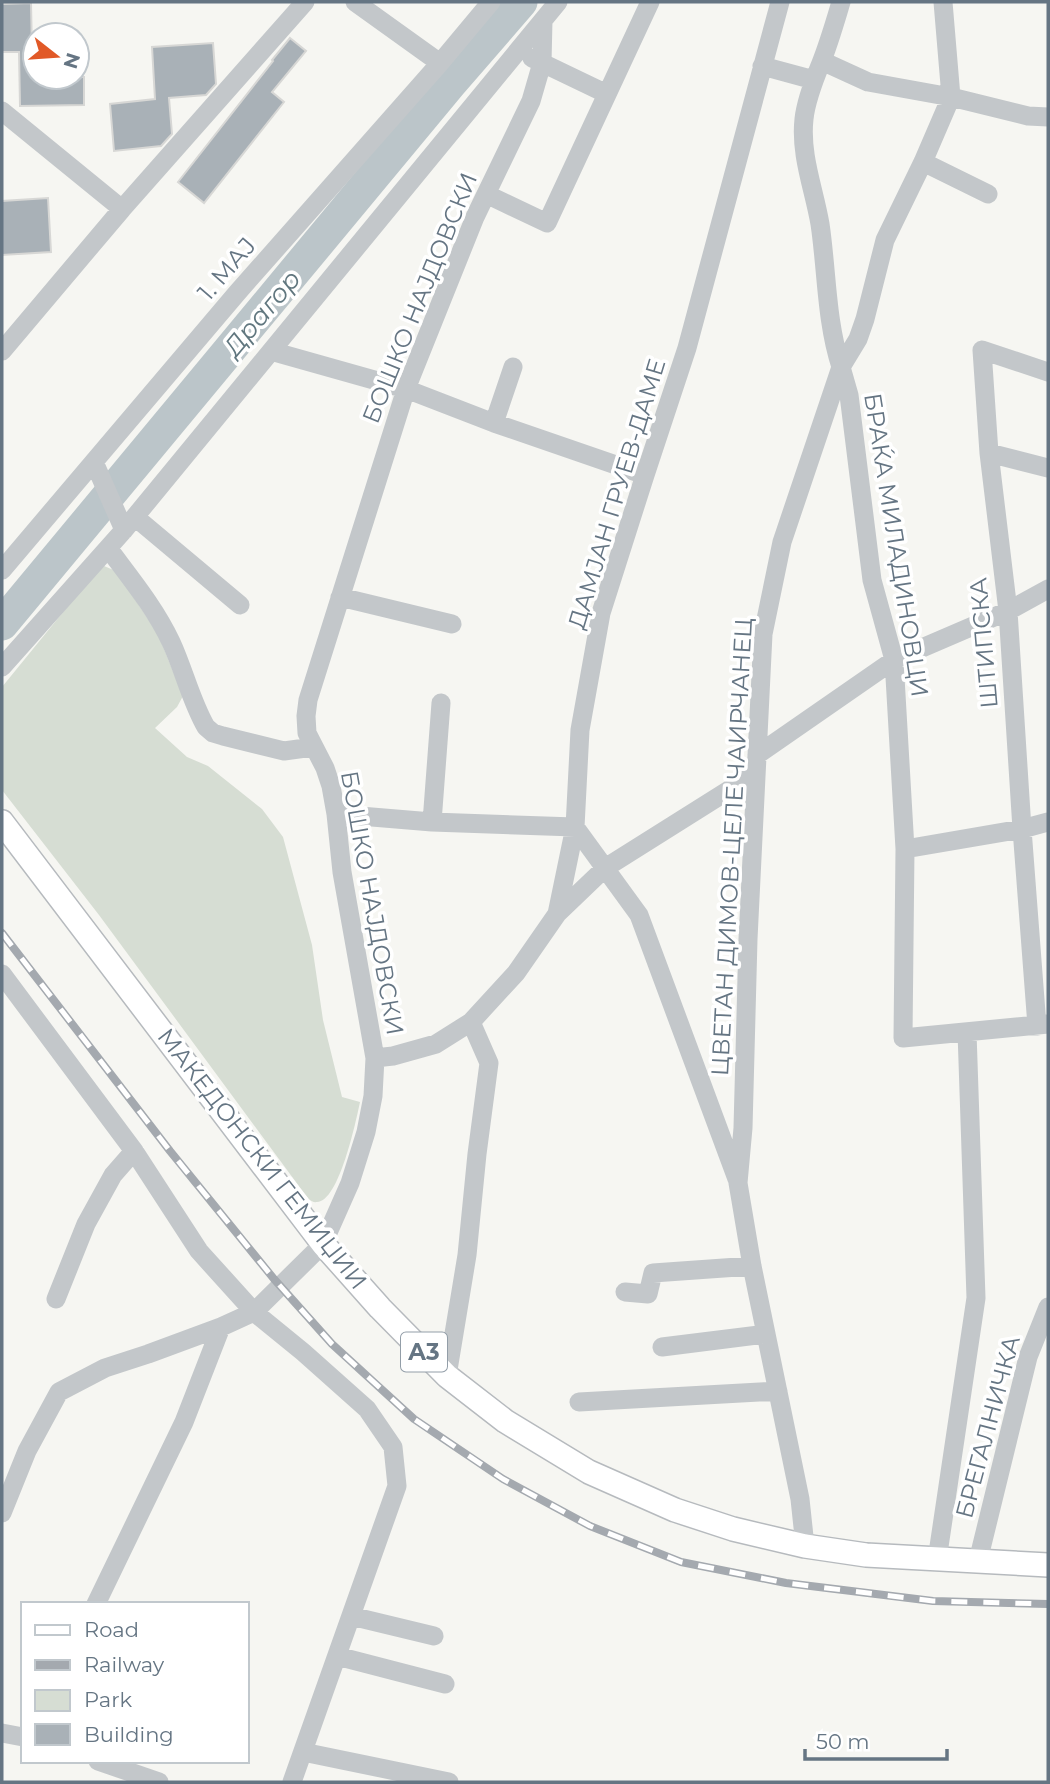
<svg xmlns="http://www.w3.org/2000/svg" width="1050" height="1784" viewBox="0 0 1050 1784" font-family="Montserrat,sans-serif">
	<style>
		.green { fill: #d6ddd3 }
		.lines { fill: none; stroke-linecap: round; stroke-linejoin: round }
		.river { stroke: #bbc5c9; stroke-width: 33 }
		.building { fill: #a9b1b7; stroke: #d7d7d5; stroke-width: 2 }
		.major-casing { stroke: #b6babe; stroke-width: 26 }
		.minor { stroke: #c3c7ca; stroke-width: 19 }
		.major { stroke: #fff; stroke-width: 23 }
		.rail-casing { stroke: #a4a9af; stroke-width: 8 }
		.rail { stroke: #fff; stroke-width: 5; stroke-dasharray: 16; stroke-linecap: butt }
		.labels { text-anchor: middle; stroke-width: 7; stroke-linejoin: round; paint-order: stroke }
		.shield { fill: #fff; stroke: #939ea8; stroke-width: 2 }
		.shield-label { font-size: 23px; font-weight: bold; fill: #657583 }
		.street-label { font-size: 24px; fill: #657583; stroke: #fff }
		.water-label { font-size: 26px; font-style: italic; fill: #61777f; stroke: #fff }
	</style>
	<rect width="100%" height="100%" fill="#f6f6f2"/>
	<path class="green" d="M104,566L116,571L158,634L183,696L177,707L155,728L187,757L208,766L262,809L283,837L312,945L323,1020L342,1097L360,1102C356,1121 339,1202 317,1202C311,1203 308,1198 304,1193L99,915L2,790V687L99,568Z"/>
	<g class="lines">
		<path class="river" d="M2,624L450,84L521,2"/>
	</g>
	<path class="building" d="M31,3L32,51H35V77H84V105L20,106L19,52H2V4Z
		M290,38L306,51L272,92L284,102L204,203L178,182L273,61L272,60Z
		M213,43L216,84L206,95L169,98L172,134L161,146L114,151L110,104L155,99L152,47Z
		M48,198L51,252L2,255V201Z"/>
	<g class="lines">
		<defs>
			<path id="major" d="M2,822L323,1244L380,1308L447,1376L505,1421L589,1472L675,1510L733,1529L805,1546L866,1555L1048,1565"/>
		</defs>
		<use href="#major" class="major-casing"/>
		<path class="minor" d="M355,2L440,63
			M943,2L951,97L923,162L885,240L865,319L858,339L841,367L849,395L872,580L894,660L905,849L903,1038L1048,1024
			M532,58L607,94
			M822,61L868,82L951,97L1028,116L1048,117
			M762,66L814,80
			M2,111L122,209
			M923,162L988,194
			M486,194L547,223L650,2
			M2,351L122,209L305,2
			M271,351L406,389L494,423L645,475
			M494,423L513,367
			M989,453L1048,468
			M94,462L124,530
			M135,517L240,605
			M108,548C131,579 155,608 171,642C184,670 191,701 206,727L213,733L223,736L284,751L313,747
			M2,570L237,293L440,63L491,2
			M340,597L452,624
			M2,667L124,530L558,2
			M757,755L894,660L1008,611L1048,589
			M336,814L432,822L575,827L639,915L737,1179
			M432,822L441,703
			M905,849L1022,829L1048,822
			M557,914L605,868L756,773
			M2,974L134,1151L199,1251L254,1312L303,1352L367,1409L393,1447L397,1486L292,1782
			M1037,1026L1022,829L1008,611L989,453L982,350L1048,372
			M375,1058L342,872L336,814L331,786L325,768L307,733L306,716L308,700L406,389L475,217L531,101L542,63L543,20
			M625,1292L648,1294L653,1273L752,1266
			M56,1299L86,1224L113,1175L134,1151
			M662,1347L766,1334
			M447,1376L467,1255L477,1154L489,1063L471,1022
			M579,1402L778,1391
			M2,1513L27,1451L59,1392L105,1368L148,1354L221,1327L254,1312L323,1244L350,1183L366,1132L373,1096L375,1058L393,1056L436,1044L471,1022L516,973L557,914L575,827L580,730L601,613L645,475L687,348L780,2
			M805,1546L800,1499L752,1266L738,1183L743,1128L748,939L763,634L782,542L841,367C826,321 827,271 820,224C814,189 800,155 804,119C806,100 814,80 821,63C829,43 835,22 841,2
			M937,1560L976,1298L967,1032
			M978,1561L1028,1357L1048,1307
			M96,1604L184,1422L221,1327
			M351,1616L434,1636
			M337,1656L445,1684
			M2,1733L23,1737
			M303,1752L449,1782
			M98,1761L159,1782"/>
		<use href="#major" class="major"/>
		<defs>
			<path id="rail" d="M2,933L170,1151L274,1279L332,1344L414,1419L503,1479L590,1526L681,1562L786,1583L933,1601L1048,1604"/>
		</defs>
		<use href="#rail" class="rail-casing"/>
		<use href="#rail" class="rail"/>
	</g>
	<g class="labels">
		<rect class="shield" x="401" y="1332.5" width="46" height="39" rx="5"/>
		<g class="shield-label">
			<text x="424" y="1360">A3</text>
		</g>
		<g class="street-label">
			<text transform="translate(227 269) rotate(-49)" y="8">1. МАЈ</text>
			<text transform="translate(420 298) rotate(-68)" y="8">БОШКО НАЈДОВСКИ</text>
			<text transform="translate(617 494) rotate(-73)" y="8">ДАМЈАН ГРУЕВ-ДАМЕ</text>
			<text transform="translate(896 545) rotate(81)" y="8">БРАЌА МИЛАДИНОВЦИ</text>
			<text transform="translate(984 643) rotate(-95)" y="8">ШТИПСКА</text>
			<text transform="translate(732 847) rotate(-87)" y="8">ЦВЕТАН ДИМОВ-ЦЕЛЕ ЧАИРЧАНЕЦ</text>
			<text transform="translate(372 903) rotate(80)" y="8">БОШКО НАЈДОВСКИ</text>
			<text transform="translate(262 1159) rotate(52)" y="8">МАКЕДОНСКИ ГЕМИЏИИ</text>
			<text transform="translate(988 1427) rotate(-75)" y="8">БРЕГАЛНИЧКА</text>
		</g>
		<g class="water-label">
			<text transform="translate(262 313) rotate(-50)" y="9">Драгор</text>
		</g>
	</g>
	<rect width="1050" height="1784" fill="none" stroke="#657583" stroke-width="7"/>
	<rect x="21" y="1602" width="228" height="161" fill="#ffffff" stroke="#c1c8cd" stroke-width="2"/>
	<rect x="35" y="1625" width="35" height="10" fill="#ffffff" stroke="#c1c8cd" stroke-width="2"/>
	<text x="84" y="1637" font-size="21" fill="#657583">Road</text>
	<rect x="35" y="1660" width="35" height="10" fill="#a4a9af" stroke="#c1c8cd" stroke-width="2"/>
	<text x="84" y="1672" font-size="21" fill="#657583">Railway</text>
	<rect x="35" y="1690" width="35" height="21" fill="#d6ddd3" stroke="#c1c8cd" stroke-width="2"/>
	<text x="84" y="1707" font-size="21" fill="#657583">Park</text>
	<rect x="35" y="1724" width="35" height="21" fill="#a9b1b7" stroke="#c1c8cd" stroke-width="2"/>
	<text x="84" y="1742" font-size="21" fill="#657583">Building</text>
	<g transform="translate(56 56) rotate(107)"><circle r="33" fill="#ffffff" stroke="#c1c8cd" stroke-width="2"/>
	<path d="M0-5L12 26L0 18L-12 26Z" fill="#e15927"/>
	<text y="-10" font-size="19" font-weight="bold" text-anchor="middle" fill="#657583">N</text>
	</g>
	<path d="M805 1749v10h142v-10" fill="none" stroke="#657583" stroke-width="3.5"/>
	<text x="816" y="1749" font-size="21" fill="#657583" stroke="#ffffff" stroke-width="5" paint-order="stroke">50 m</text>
</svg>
